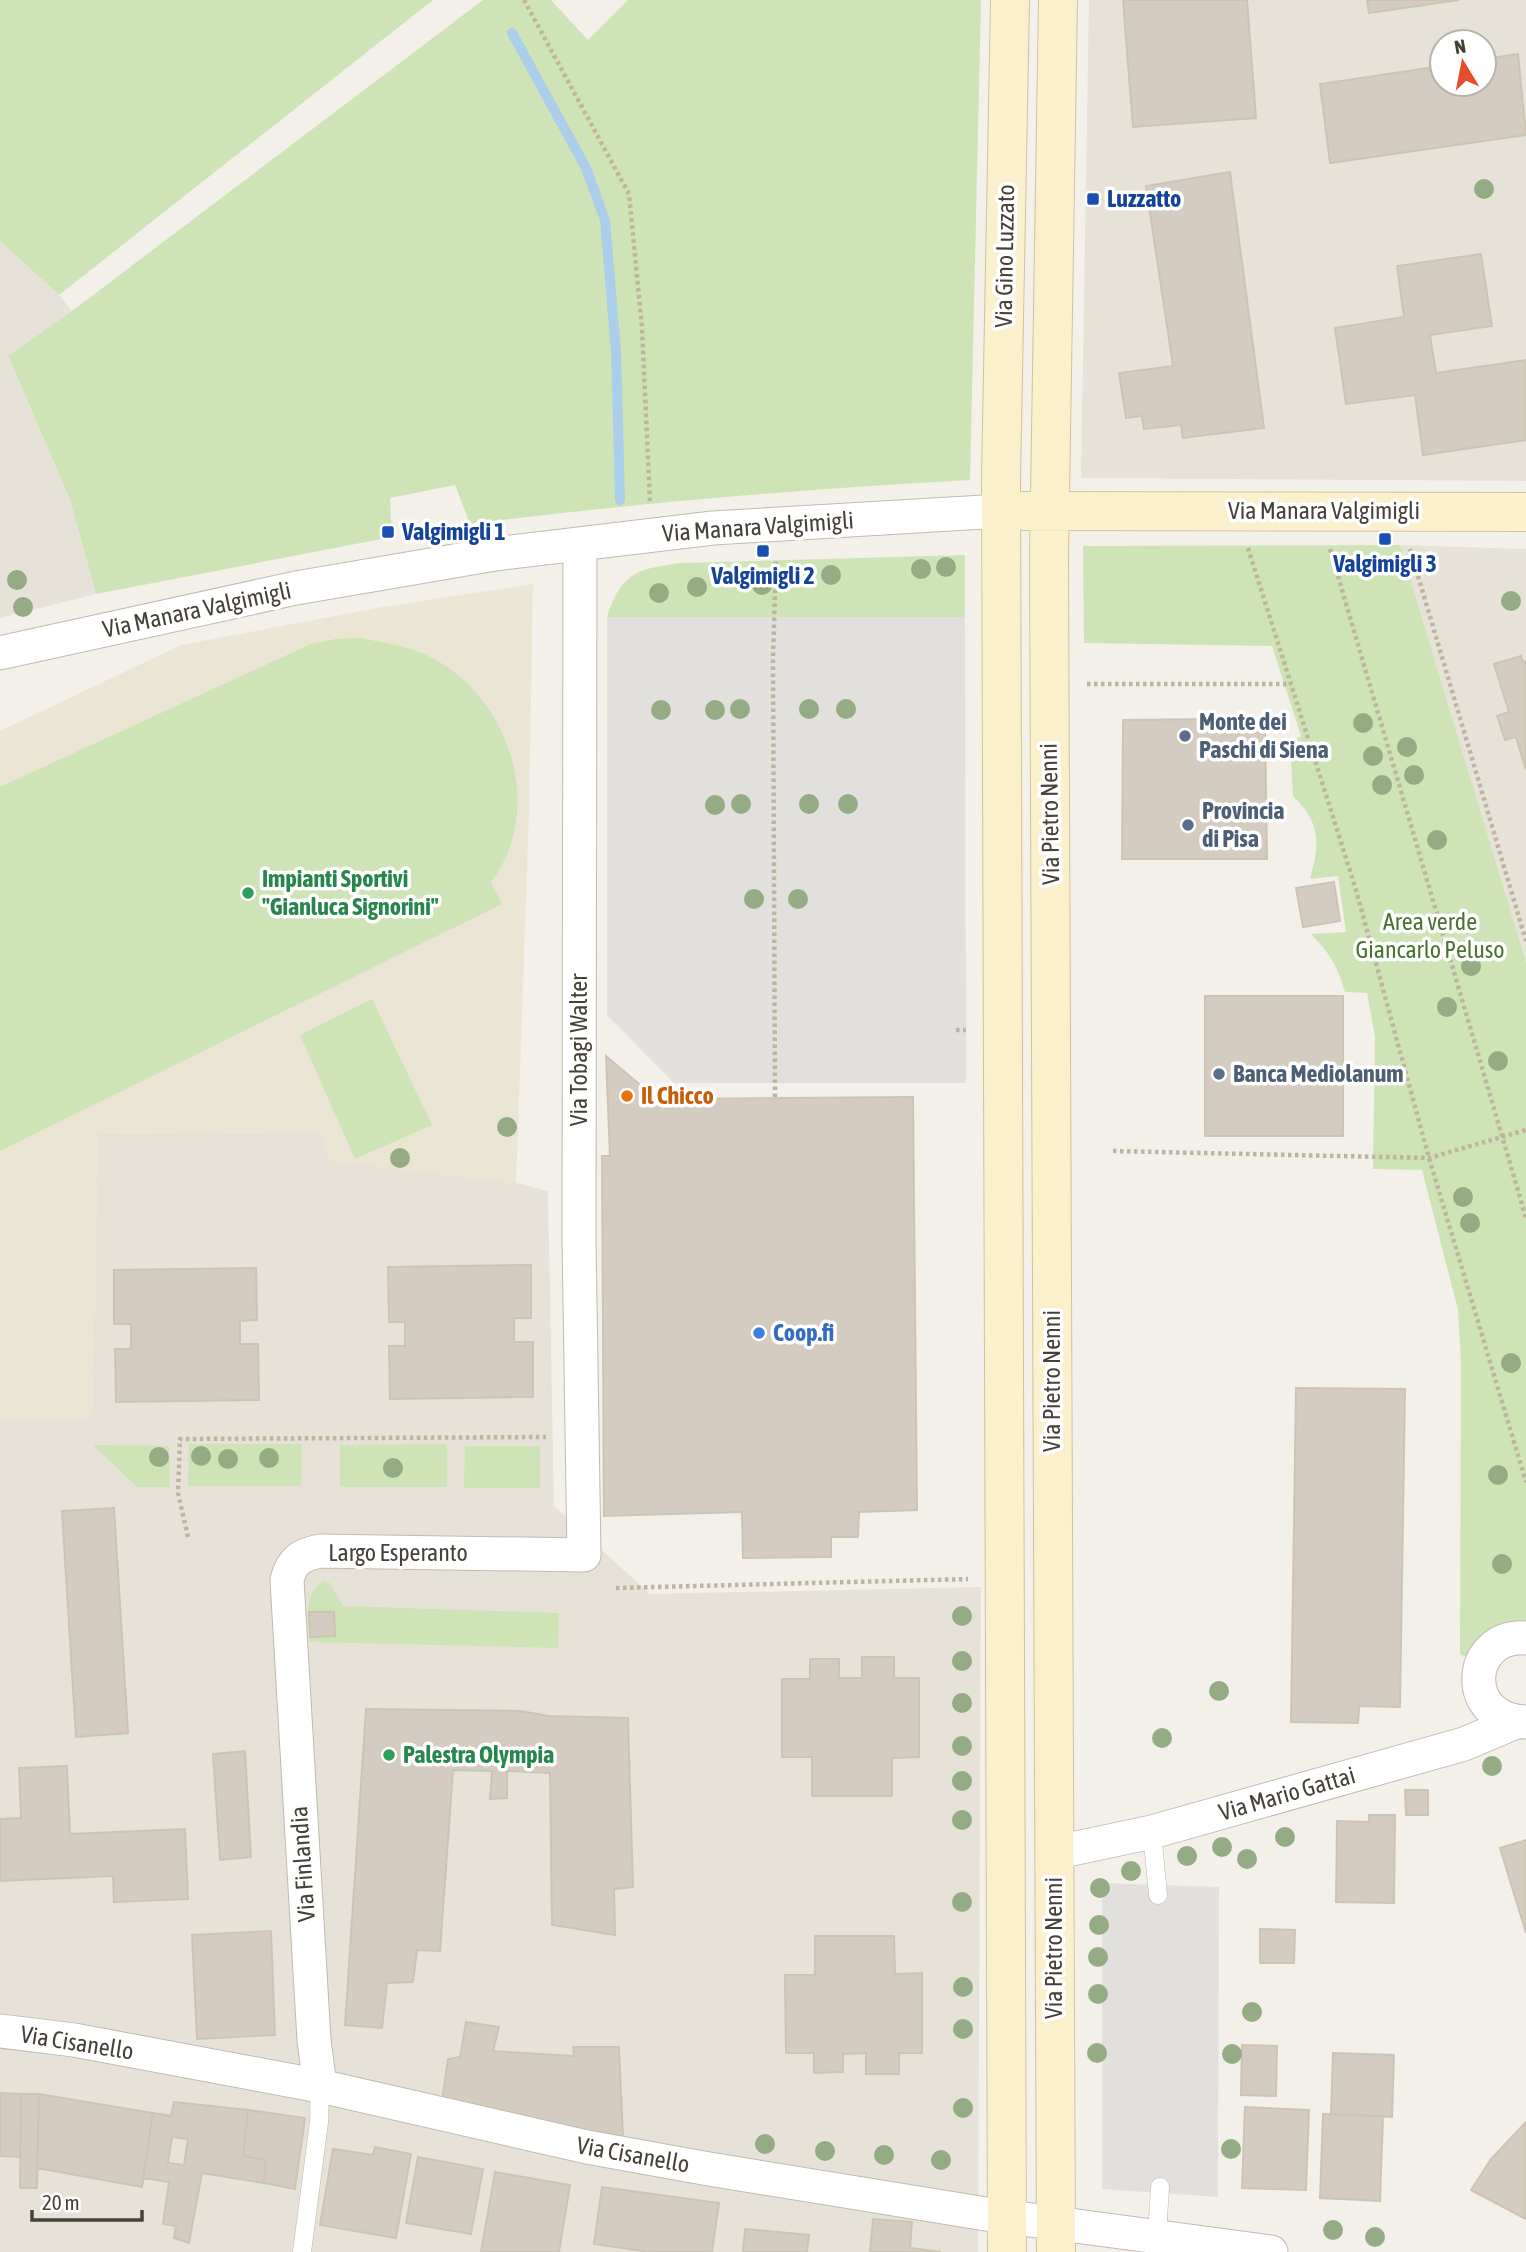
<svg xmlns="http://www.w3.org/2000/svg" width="1526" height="2252" viewBox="0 0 1526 2252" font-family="'Asap Condensed',sans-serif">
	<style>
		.residential { fill: #e7e2d8; fill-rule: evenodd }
		.education { fill: #ebe5d4 }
		.green { fill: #cee4b6 }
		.parking { fill: #e2e0dd }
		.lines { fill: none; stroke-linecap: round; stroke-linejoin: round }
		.stream { stroke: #abcfea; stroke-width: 10 }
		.building { fill: #d4ccc0; stroke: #cec4b3; stroke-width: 2; fill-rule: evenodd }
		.lane-casing { stroke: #c1bbaf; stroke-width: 19 }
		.street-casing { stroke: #c1bbaf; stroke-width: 35 }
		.secondary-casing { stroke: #cfc39d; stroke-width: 40 }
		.path { stroke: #beb49f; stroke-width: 4.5; stroke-dasharray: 3.5 3.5; stroke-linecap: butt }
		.lane { stroke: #fff; stroke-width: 18 }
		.street { stroke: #fff; stroke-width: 33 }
		.secondary { stroke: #faf0cc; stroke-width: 38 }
		.tree { fill: #95ab83 }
		.transit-dot { fill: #1a4fb4; stroke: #fff; stroke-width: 2.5 }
		.service-dot { fill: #5c6f8a; stroke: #fff; stroke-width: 2.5 }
		.leisure-dot { fill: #2e9e5b; stroke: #fff; stroke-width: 2.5 }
		.food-dot { fill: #e8710a; stroke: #fff; stroke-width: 2.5 }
		.shop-dot { fill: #3f7fe0; stroke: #fff; stroke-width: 2.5 }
		.labels { text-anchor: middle; stroke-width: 7; stroke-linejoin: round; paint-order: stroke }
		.transit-label { font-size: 24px; font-weight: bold; fill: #164399; stroke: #fff; text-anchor: start }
		.street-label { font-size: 24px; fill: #464138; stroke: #fff }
		.service-label { font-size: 24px; font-weight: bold; fill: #4e5e75; stroke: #fff; text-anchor: start }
		.leisure-label { font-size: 24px; font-weight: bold; fill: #27864d; stroke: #fff; text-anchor: start }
		.park-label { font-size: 24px; fill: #487330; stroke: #fff }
		.food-label { font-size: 24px; font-weight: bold; fill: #c56008; stroke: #fff; text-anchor: start }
		.shop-label { font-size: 24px; font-weight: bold; fill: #366cbe; stroke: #fff; text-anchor: start }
	</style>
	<rect width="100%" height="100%" fill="#f3f0e9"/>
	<path class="residential" d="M1089,0H1526V481L1081,478ZM1442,42H1484V84H1442Z
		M0,241L59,295L72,311L8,357L70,500L96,594L0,618Z
		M1400,545L1526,549V962Z
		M320,1132L548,1191L554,1506L650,1594L981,1587L978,2252H0V1419L92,1418L98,1134Z"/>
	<path class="education" d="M533,584L529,814L516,1184L331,1161L319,1132L98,1134L92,1418L0,1419V731L181,645L383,607Z"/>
	<path class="green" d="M0,0H433L59,295L0,241Z
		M483,0H551L588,40L628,0H981L970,480C803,489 636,503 470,524L455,485L390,498L392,537L96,594L70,500L8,356L72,311Z
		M1400,545L1526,962V1628L1472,1660L1460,1654L1461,1362L1458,1310L1422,1170L1373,1169L1375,1037L1367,993L1345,992C1337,966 1330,953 1311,934L1346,932L1338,876L1310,879C1320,842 1321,824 1293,796L1290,743L1301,736L1272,646L1084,643L1083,546Z
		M965,555V617H607C622,572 637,569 681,563Z
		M361,638C381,642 401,645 419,652C506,686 549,806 491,882L502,904L0,1151V787L311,644L336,639Z
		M372,999L432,1125L355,1159L300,1035Z
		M189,1444H302L301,1486H188Z
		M447,1444V1487H340V1445Z
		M93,1445L169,1446L170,1487H137Z
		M465,1446H540V1488H464Z
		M323,1581L330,1583L343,1606L559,1613L558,1648L309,1642C309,1621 302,1594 323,1581Z"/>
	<path class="parking" d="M607,617H965L966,1083H674L607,1015Z
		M1102,1883L1219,1887L1218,2197L1102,2189Z"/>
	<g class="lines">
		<path class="stream" d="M512,33L586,168L605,220L616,351L620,500"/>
	</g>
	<path class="building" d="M1123,0H1247L1256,118L1133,127Z
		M1367,0H1459L1369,13Z
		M1518,54L1526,135L1330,163L1320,84L1442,66V84H1484V59Z
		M1230,172L1264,428L1183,438L1181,425L1144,429L1142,416L1126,418L1119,373L1173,366L1146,186Z
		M1481,254L1492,326L1430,335L1436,373L1526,360V440L1423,455L1415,395L1346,404L1335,328L1404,317L1397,266Z
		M1521,656L1523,662L1526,661V770L1516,737L1505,740L1497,716L1509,712L1494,664Z
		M1213,719H1265L1267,859H1122L1123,720Z
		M1334,882L1340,921L1303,927L1296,888Z
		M1205,996H1343V1136H1205Z
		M606,1056L657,1099L913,1097L917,1510L859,1512L858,1537H831V1557L743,1558L742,1512L604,1516L602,1156H610Z
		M531,1265V1318H514V1342H533V1397L390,1399L389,1346H405V1322H389L388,1267Z
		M256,1268L257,1320L240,1321V1344H258L259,1400L116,1402L115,1349H131V1324H114V1270Z
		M1296,1388L1405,1389L1400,1707L1359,1706L1358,1723L1291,1722Z
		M114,1508L128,1733L76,1737L62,1511Z
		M309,1612H334L335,1636L310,1637Z
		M862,1657H894V1678H919V1757L892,1758V1796H812V1757H782V1679H810V1659H839V1678H862Z
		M366,1709L520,1711L549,1716L628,1718L633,1887L614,1889L615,1935L552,1925L550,1773L507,1771V1798L490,1799L492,1771L453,1770L440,1951L417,1950L413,1982L387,1983L382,2028L345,2025Z
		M245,1751L251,1857L220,1860L213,1754Z
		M67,1766L70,1834L185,1829L188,1899L114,1902L113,1876L0,1881V1819L21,1818L19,1768Z
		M1405,1790H1428V1815H1406Z
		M1369,1815H1395L1394,1903L1336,1902L1337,1821L1369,1822Z
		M1526,1840V1933L1500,1848Z
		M1260,1929L1295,1930L1294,1963H1260Z
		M271,1931L275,2035L197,2039L192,1935Z
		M815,1936H894L895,1974L922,1973V2053H899V2074H866V2053L843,2054V2072L814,2073V2053H786L785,1975H815Z
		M466,2022L499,2027L493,2051L574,2056L573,2047H619L623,2138L442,2100L448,2059L460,2057Z
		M1242,2045L1277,2046L1276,2096L1241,2095Z
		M1333,2053L1394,2055L1392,2117L1331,2114Z
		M0,2093L21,2094L20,2157L0,2156Z
		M21,2094H39L37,2188H20Z
		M39,2094L153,2113L142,2187L37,2168Z
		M174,2102L248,2110L243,2156L266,2160L264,2183L202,2173L189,2243L174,2238L176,2226L163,2224L169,2182L143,2178L153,2113L171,2116ZM172,2137L188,2139L184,2165L168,2163Z
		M1245,2107L1309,2110L1306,2190L1242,2188Z
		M248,2110L305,2118L295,2189L264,2183L266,2160L243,2156Z
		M1323,2114L1383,2116L1380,2201L1320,2198Z
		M1526,2122V2219L1471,2190L1491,2159Z
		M375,2147L411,2154L396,2238L320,2225L333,2149L373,2155Z
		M418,2157L483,2169L471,2234L406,2223Z
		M495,2172L570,2185L559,2252H481Z
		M602,2187L719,2203L712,2252H649L594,2244Z
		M873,2219L912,2222L910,2248L941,2252H870Z
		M745,2229L809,2235L807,2252H743Z"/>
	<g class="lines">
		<defs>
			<path id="lane" d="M1152,1832L1158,1895
				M1157,2236L1160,2187
				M302,2252L319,2122L320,2086"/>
			<path id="street" d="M0,653L296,588L495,554L713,528L1001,511
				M1526,1638C1465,1634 1461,1721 1526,1722
				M1053,1853L1152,1832L1464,1744L1516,1722
				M0,2031L74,2040L320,2086L587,2147L709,2169L986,2214L1271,2252
				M320,2086L314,2040L287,1580C292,1560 301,1555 320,1551L584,1555L579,1239L580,544"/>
			<path id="secondary" d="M1024,511L1526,512
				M1007,2252L1001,479L1010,0
				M1056,2252L1049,558L1058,0"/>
		</defs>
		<use href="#lane" class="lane-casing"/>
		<use href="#street" class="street-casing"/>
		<use href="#secondary" class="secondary-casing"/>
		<path class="path" d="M524,0L629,194L642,328L650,502
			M1248,548L1356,890L1429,1158L1526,1482
			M1330,549L1526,1218
			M1410,549L1526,941
			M1087,684H1291
			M956,1030H966
			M775,1097L773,659L776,559
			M1113,1151L1429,1158L1526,1130
			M188,1537L178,1493L180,1439L546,1437
			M616,1588L968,1579"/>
		<use href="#lane" class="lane"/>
		<use href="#street" class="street"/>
		<use href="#secondary" class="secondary"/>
	</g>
	<g class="tree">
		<circle cx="1484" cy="189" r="10"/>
		<circle cx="946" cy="567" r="10"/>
		<circle cx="921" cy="569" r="10"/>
		<circle cx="831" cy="575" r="10"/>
		<circle cx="17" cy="580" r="10"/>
		<circle cx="762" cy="585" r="10"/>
		<circle cx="697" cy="587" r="10"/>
		<circle cx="659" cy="593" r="10"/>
		<circle cx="1511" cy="601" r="10"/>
		<circle cx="23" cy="607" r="10"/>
		<circle cx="740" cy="709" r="10"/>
		<circle cx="809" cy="709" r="10"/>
		<circle cx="846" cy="709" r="10"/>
		<circle cx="661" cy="710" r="10"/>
		<circle cx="715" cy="710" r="10"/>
		<circle cx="1363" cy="723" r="10"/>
		<circle cx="1407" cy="747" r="10"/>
		<circle cx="1373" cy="756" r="10"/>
		<circle cx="1414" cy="775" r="10"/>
		<circle cx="1382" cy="785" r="10"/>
		<circle cx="741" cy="804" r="10"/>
		<circle cx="809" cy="804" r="10"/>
		<circle cx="848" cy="804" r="10"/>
		<circle cx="715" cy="805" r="10"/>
		<circle cx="1437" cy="840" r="10"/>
		<circle cx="754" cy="899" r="10"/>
		<circle cx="798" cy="899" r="10"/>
		<circle cx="1471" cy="966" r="10"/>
		<circle cx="1447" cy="1007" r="10"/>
		<circle cx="1498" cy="1061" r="10"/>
		<circle cx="507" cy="1127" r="10"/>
		<circle cx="400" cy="1158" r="10"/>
		<circle cx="1463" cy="1197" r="10"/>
		<circle cx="1470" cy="1223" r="10"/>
		<circle cx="1511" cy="1363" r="10"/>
		<circle cx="201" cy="1456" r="10"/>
		<circle cx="159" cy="1457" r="10"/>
		<circle cx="269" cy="1458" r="10"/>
		<circle cx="228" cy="1459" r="10"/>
		<circle cx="393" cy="1468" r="10"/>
		<circle cx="1498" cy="1475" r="10"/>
		<circle cx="1502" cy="1564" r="10"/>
		<circle cx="962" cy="1616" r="10"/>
		<circle cx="962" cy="1661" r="10"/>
		<circle cx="1219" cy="1691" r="10"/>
		<circle cx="962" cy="1703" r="10"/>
		<circle cx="1162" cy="1738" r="10"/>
		<circle cx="962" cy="1746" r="10"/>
		<circle cx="1492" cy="1766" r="10"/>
		<circle cx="962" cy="1781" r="10"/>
		<circle cx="962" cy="1820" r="10"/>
		<circle cx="1285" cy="1837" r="10"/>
		<circle cx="1222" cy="1847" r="10"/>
		<circle cx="1187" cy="1856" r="10"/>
		<circle cx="1247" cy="1859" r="10"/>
		<circle cx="1131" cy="1871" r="10"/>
		<circle cx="1100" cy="1888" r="10"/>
		<circle cx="962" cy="1902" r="10"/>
		<circle cx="1099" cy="1925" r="10"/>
		<circle cx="1098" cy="1957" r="10"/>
		<circle cx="963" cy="1987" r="10"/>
		<circle cx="1098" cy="1994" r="10"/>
		<circle cx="1252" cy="2012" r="10"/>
		<circle cx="963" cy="2029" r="10"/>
		<circle cx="1097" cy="2053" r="10"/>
		<circle cx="1232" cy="2054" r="10"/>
		<circle cx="963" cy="2108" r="10"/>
		<circle cx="765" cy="2144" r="10"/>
		<circle cx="1231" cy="2149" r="10"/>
		<circle cx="825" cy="2151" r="10"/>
		<circle cx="884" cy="2155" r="10"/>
		<circle cx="941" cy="2160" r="10"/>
		<circle cx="1333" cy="2230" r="10"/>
		<circle cx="1375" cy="2237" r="10"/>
	</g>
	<g class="transit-dot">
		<rect x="1086" y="192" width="14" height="14" rx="3.5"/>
		<rect x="381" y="525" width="14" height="14" rx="3.5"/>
		<rect x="1378" y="532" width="14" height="14" rx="3.5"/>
		<rect x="756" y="544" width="14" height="14" rx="3.5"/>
	</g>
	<g class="service-dot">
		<circle cx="1185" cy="736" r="7"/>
		<circle cx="1188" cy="825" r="7"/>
		<circle cx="1219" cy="1074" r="7"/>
	</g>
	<g class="leisure-dot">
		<circle cx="248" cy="893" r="7"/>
		<circle cx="389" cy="1755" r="7"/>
	</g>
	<circle class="food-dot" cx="627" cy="1096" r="7"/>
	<circle class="shop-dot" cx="759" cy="1333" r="7"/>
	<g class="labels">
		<g class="transit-label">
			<text x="1107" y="207">Luzzatto</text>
			<text x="402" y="540">Valgimigli 1</text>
			<text x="1385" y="572" text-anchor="middle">Valgimigli 3</text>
			<text x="763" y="584" text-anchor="middle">Valgimigli 2</text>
		</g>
		<g class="street-label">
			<text transform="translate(1005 256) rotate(-89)" y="8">Via Gino Luzzato</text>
			<text x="1324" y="519">Via Manara Valgimigli</text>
			<text transform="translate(758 527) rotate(-4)" y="8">Via Manara Valgimigli</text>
			<text transform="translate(197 610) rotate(-12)" y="8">Via Manara Valgimigli</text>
			<text transform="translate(1050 814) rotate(-91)" y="8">Via Pietro Nenni</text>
			<text transform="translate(579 1050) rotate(-90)" y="8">Via Tobagi Walter</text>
			<text transform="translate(1052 1381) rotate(-90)" y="8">Via Pietro Nenni</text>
			<text x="398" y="1561">Largo Esperanto</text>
			<text transform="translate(1287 1794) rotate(-16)" y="8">Via Mario Gattai</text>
			<text transform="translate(303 1864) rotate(-94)" y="8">Via Finlandia</text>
			<text transform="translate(1054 1948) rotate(-90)" y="8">Via Pietro Nenni</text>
			<text transform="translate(77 2043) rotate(9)" y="8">Via Cisanello</text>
			<text transform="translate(633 2155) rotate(10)" y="8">Via Cisanello</text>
		</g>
		<g class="service-label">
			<text x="1199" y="730">Monte dei<tspan x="1199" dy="28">Paschi di Siena</tspan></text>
			<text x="1202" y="819">Provincia<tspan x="1202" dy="28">di Pisa</tspan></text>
			<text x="1233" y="1082">Banca Mediolanum</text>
		</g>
		<g class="leisure-label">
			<text x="262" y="887">Impianti Sportivi<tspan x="262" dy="28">"Gianluca Signorini"</tspan></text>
			<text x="403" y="1763">Palestra Olympia</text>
		</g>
		<g class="park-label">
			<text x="1430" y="930">Area verde<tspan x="1430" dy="28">Giancarlo Peluso</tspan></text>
		</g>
		<g class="food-label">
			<text x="641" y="1104">Il Chicco</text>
		</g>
		<g class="shop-label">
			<text x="773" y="1341">Coop.fi</text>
		</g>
	</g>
	<g transform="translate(1463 63) rotate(350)"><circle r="33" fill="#ffffff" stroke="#b5b3af" stroke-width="2"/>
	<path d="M0-5L12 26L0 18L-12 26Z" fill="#e74c2c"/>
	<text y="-10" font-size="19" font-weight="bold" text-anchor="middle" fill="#464138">N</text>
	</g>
	<path d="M32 2210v10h110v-10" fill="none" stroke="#464138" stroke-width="3.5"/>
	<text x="42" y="2210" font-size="21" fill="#464138" stroke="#ffffff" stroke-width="5" paint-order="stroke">20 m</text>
</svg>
